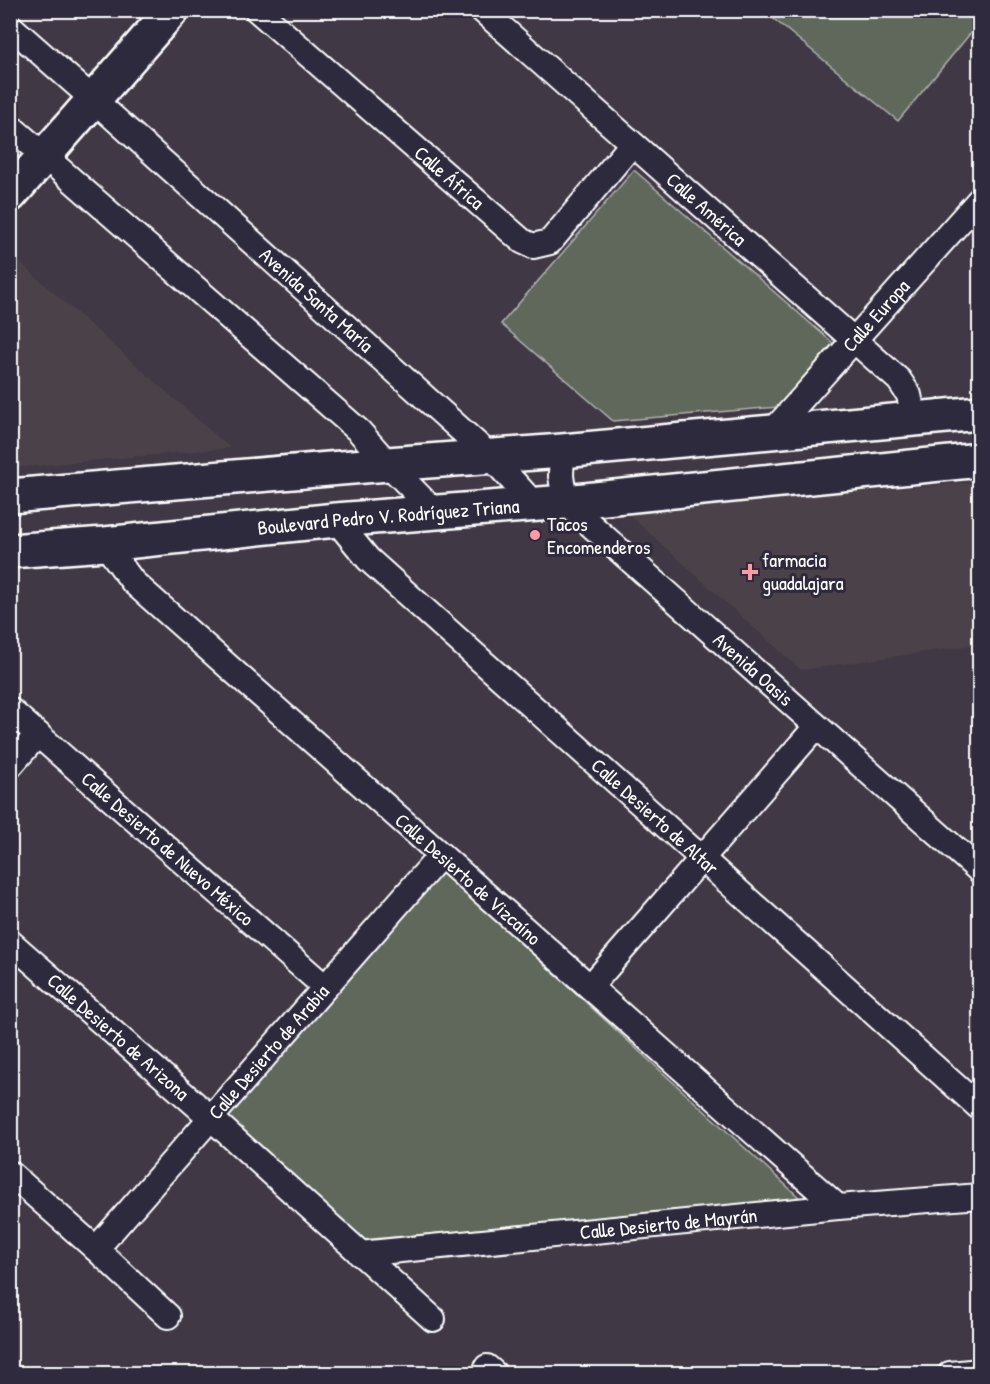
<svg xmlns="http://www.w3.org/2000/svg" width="990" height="1384" viewBox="0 0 990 1384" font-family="'Patrick Hand',sans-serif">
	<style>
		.built { fill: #4c4249 }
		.green { fill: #60685c; stroke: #b0b4ae; stroke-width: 1.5 }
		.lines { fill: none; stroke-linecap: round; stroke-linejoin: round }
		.street-casing { stroke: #fff; stroke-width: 28 }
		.secondary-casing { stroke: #fff; stroke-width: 38 }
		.primary-casing { stroke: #fff; stroke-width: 38 }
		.street { stroke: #2f2a3d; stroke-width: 24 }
		.secondary { stroke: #2f2a3d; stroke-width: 33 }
		.primary { stroke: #2f2a3d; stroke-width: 33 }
		.poi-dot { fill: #ff9aa2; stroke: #2f2a3d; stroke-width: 2 }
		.labels { text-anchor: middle; stroke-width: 6; stroke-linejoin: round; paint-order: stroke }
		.street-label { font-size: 20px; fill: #fff; stroke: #2f2a3d }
		.poi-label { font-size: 20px; fill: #fff; stroke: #2f2a3d; text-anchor: start }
	</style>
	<rect width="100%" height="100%" fill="#403844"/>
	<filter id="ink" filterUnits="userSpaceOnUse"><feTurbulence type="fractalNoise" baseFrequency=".0167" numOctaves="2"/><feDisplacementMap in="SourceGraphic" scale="12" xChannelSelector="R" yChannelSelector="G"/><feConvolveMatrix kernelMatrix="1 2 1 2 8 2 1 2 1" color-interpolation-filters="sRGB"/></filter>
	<g filter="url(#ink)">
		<path class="built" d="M11,255L230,448L11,468Z
			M979,482V644L801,670L625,511Z"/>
		<path class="green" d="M764,11H979V23L898,121Z
			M634,170L833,343L778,407L613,421L501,324Z
			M441,870L802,1200L362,1240L225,1120Z"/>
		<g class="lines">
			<defs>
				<g id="street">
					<path id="s1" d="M257,10L522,241L533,246L550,242L632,144"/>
					<path id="s2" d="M482,10L899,380L909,395L914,419"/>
					<path id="s3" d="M10,26L94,100L490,456L534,504"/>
					<path d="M10,126L359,431L388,464L435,512"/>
					<path id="s4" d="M772,432L980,199"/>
					<path id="s5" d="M562,451L561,476L565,502L980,871"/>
					<path id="s6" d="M336,520L368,559L980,1108"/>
					<path id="s7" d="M105,544L133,582L838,1207"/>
					<path id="s8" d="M10,710L325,987"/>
					<path d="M10,766L38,734"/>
					<path id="s9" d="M10,942L211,1118L433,1319"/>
					<path d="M590,987L816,727"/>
					<path d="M10,1173L96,1249L168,1316"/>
					<path id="s10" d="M96,1249L441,855"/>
					<path id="s11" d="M360,1254L838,1207L980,1196"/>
					<path d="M487,1367L495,1374"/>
					<path d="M950,1374L980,1371"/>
				</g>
				<path id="secondary" d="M10,195L172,10"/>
				<g id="primary">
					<path d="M10,496L388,464L562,451L980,413"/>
					<path id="s12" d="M10,551L105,544L336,520L565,502L980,460"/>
				</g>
			</defs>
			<use href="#street" class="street-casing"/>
			<use href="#secondary" class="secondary-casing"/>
			<use href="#primary" class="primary-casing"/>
			<use href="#street" class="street"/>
			<use href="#secondary" class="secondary"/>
			<use href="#primary" class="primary"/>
		</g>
	</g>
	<g class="poi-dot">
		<circle cx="535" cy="535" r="6"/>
		<path d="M747 563h6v6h6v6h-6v6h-6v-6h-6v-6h6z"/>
	</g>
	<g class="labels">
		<g class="street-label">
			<text dy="7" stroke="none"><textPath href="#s1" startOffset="255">Calle África</textPath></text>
			<text dy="7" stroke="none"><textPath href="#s2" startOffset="300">Calle América</textPath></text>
			<text dy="7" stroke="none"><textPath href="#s3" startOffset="411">Avenida Santa María</textPath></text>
			<text dy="7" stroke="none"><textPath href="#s4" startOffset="156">Calle Europa</textPath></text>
			<text dy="7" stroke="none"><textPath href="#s12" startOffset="380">Boulevard Pedro V. Rodríguez Triana</textPath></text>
			<text dy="7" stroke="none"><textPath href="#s5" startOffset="303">Avenida Oasis</textPath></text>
			<text dy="7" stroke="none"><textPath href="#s6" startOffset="436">Calle Desierto de Altar</textPath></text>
			<text dy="7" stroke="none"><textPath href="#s8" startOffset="210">Calle Desierto de Nuevo México</textPath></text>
			<text dy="7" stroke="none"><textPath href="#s7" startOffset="495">Calle Desierto de Vizcaíno</textPath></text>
			<text dy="7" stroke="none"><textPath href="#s9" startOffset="144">Calle Desierto de Arizona</textPath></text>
			<text dy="7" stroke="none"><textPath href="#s10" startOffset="262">Calle Desierto de Arabia</textPath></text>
			<text dy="7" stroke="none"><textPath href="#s11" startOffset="310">Calle Desierto de Mayrán</textPath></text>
		</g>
		<g class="poi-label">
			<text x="547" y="531">Tacos<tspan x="547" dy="23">Encomenderos</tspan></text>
			<text x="762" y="567">farmacia<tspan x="762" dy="23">guadalajara</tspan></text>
		</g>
	</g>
	<rect width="990" height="1384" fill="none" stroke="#2f2a3d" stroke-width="36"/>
	<rect x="18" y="18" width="954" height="1348" fill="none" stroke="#fff" stroke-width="2" filter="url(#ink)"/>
</svg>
